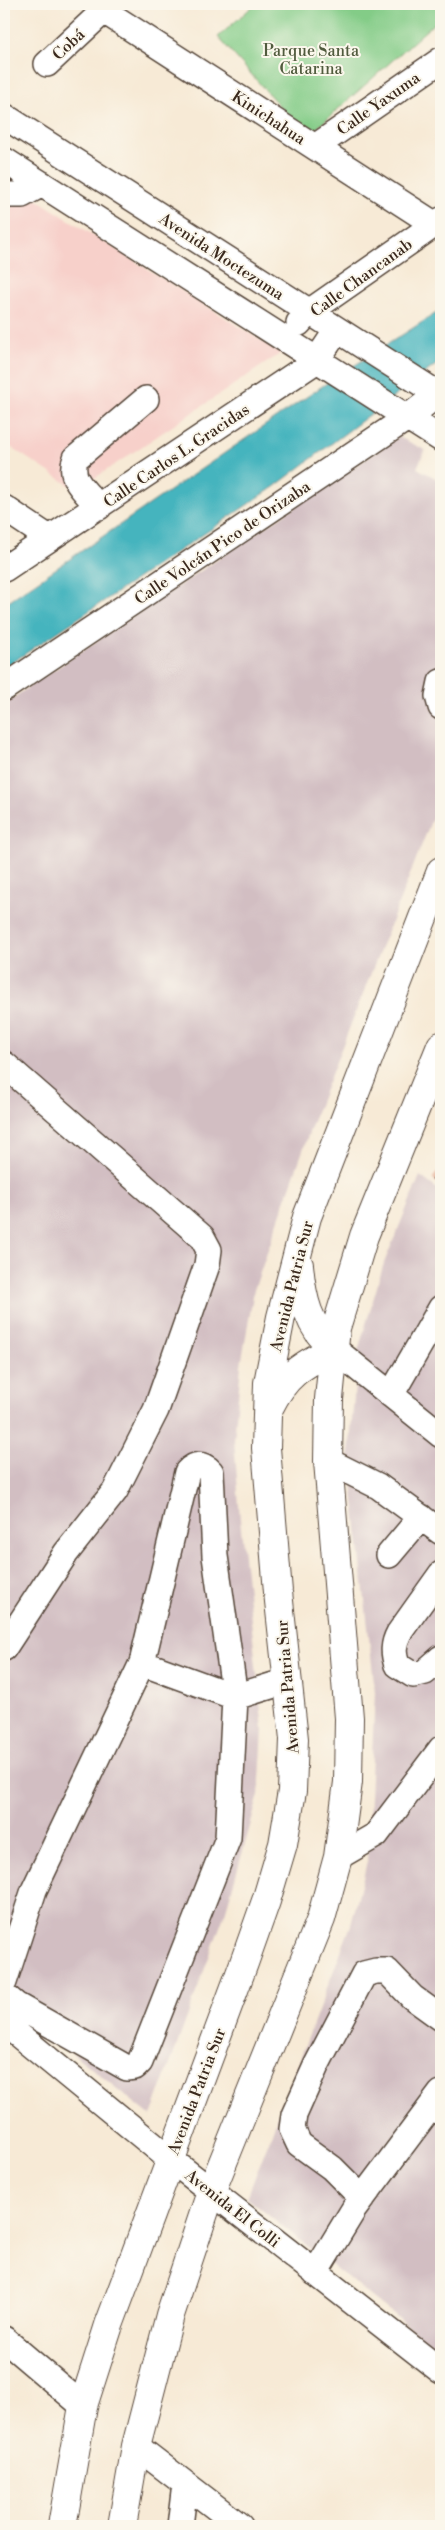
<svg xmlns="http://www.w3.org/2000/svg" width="445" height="2530" viewBox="0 0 445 2530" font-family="'Libre Bodoni',serif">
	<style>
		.built { fill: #f7d0ca }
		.industrial { fill: #d2bec2 }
		.green { fill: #83cc87; stroke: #5f7b52 }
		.water { fill: #44b4be; stroke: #406f6e }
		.building { fill: #dd9474 }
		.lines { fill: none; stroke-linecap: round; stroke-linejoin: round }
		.minor-casing { stroke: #57473a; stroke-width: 28 }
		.major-casing { stroke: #57473a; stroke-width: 30 }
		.minor { stroke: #fff; stroke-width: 25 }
		.major { stroke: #fff; stroke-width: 28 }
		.labels { text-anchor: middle; stroke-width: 4; stroke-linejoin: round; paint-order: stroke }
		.street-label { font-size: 16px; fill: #3b2a1e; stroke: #fbf7ec }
		.park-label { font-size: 16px; fill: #515b3e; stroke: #fbf7ec }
	</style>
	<rect width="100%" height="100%" fill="#fbf7ec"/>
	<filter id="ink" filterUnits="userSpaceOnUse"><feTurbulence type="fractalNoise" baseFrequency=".02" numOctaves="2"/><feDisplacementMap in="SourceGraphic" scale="10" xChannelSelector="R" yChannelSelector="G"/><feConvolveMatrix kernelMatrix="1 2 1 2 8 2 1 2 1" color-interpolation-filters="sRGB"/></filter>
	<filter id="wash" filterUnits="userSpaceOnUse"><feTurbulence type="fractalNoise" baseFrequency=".0096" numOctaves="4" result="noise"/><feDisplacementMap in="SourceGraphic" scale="20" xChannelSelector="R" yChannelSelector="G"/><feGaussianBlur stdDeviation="1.12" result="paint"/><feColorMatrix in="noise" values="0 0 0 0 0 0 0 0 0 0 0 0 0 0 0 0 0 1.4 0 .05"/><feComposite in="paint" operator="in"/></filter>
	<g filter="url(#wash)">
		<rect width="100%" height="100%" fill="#f7ead6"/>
		<path class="built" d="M4,177L44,204L281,353L77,490L4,443Z"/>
		<path class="industrial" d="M399,437L425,450L417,468L441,481V796L317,1110L254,1290L241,1365L234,1440L240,1519L263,1730L259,1795L225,1913L151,2116L4,1998V704Z
			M420,1176L441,1192V2352L247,2198L351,1925L367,1862L375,1692L349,1454L358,1351L384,1263Z"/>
		<path class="green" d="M255,4H441V17L307,137L218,37Z"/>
		<path class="water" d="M441,310V361L274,487L4,668V604L324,385Z"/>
		<g id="blocks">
			<path class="building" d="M441,1167V1186L432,1179Z"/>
		</g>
	</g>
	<g filter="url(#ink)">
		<use href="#blocks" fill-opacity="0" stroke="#57473a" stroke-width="1"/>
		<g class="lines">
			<defs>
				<path id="minor" d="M104,11L434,224
					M47,64L111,4
					M4,116L441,396
					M315,147L441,60
					M4,160L441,439
					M4,195H22L42,184
					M299,323L309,312L441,220
					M99,507C86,492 67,479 76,458L146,399
					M4,508L49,538
					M4,569L317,360L337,330
					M441,682L438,696L441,707
					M4,688L407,418L438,394
					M4,1064L202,1237L209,1250L207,1265L156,1410L115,1491L66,1553L4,1648
					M334,1349L441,1435
					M391,1395L441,1308
					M328,1461L378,1486L441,1532
					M389,1555L421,1517
					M441,1574L399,1633C393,1644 393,1653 397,1665L413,1675L425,1672L441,1658
					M142,1663L235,1697L287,1681
					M338,1857L376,1835L441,1749
					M4,1982L34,1890L142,1663L187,1472C195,1463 203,1463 211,1472L215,1556L235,1697L228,1838L140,2062L135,2067L127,2068L16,2005L4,1995
					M4,2023L170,2159L441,2371
					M362,2198L332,2168L299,2144L292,2129L294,2115L316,2066L364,1974L376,1971H387L412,1997L441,2018
					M315,2273L354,2209L441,2093
					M4,2339L83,2406
					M136,2446L240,2526
					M180,2526L185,2484"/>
				<path id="major" d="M269,1408C285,1375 302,1365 334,1349C308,1327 302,1298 299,1265
					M62,2526L83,2406L109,2325L244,1963L266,1901L283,1844L292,1791L294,1739L278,1592L266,1448L268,1383L281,1317L307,1217L441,871
					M122,2526L136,2446L170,2315L211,2192L321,1919L338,1857L348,1782L349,1718L328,1461L329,1399L336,1328L364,1236L441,1046"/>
			</defs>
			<use href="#minor" class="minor-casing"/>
			<use href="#major" class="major-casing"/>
			<use href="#minor" class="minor"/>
			<use href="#major" class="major"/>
		</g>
	</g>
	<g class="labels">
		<g class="street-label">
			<text transform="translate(68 44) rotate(-43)" y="6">Cobá</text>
			<text transform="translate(378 103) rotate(-35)" y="6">Calle Yaxuma</text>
			<text transform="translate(269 117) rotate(33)" y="6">Kinichahua</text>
			<text transform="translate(222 256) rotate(33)" y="6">Avenida Moctezuma</text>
			<text transform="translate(361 277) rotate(-36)" y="6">Calle Chancanab</text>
			<text transform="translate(176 455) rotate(-34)" y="6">Calle Carlos L. Gracidas</text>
			<text transform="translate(222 542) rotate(-34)" y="6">Calle Volcán Pico de Orizaba</text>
			<text transform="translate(291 1286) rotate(-76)" y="6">Avenida Patria Sur</text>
			<text transform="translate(287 1687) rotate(-95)" y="6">Avenida Patria Sur</text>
			<text transform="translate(196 2091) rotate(-69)" y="6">Avenida Patria Sur</text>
			<text transform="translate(233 2208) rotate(38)" y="6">Avenida El Colli</text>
		</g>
		<g class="park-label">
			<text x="311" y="56">Parque Santa<tspan x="311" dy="18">Catarina</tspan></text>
		</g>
	</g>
	<rect width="445" height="2530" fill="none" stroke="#fbf7ec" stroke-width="20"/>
</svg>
